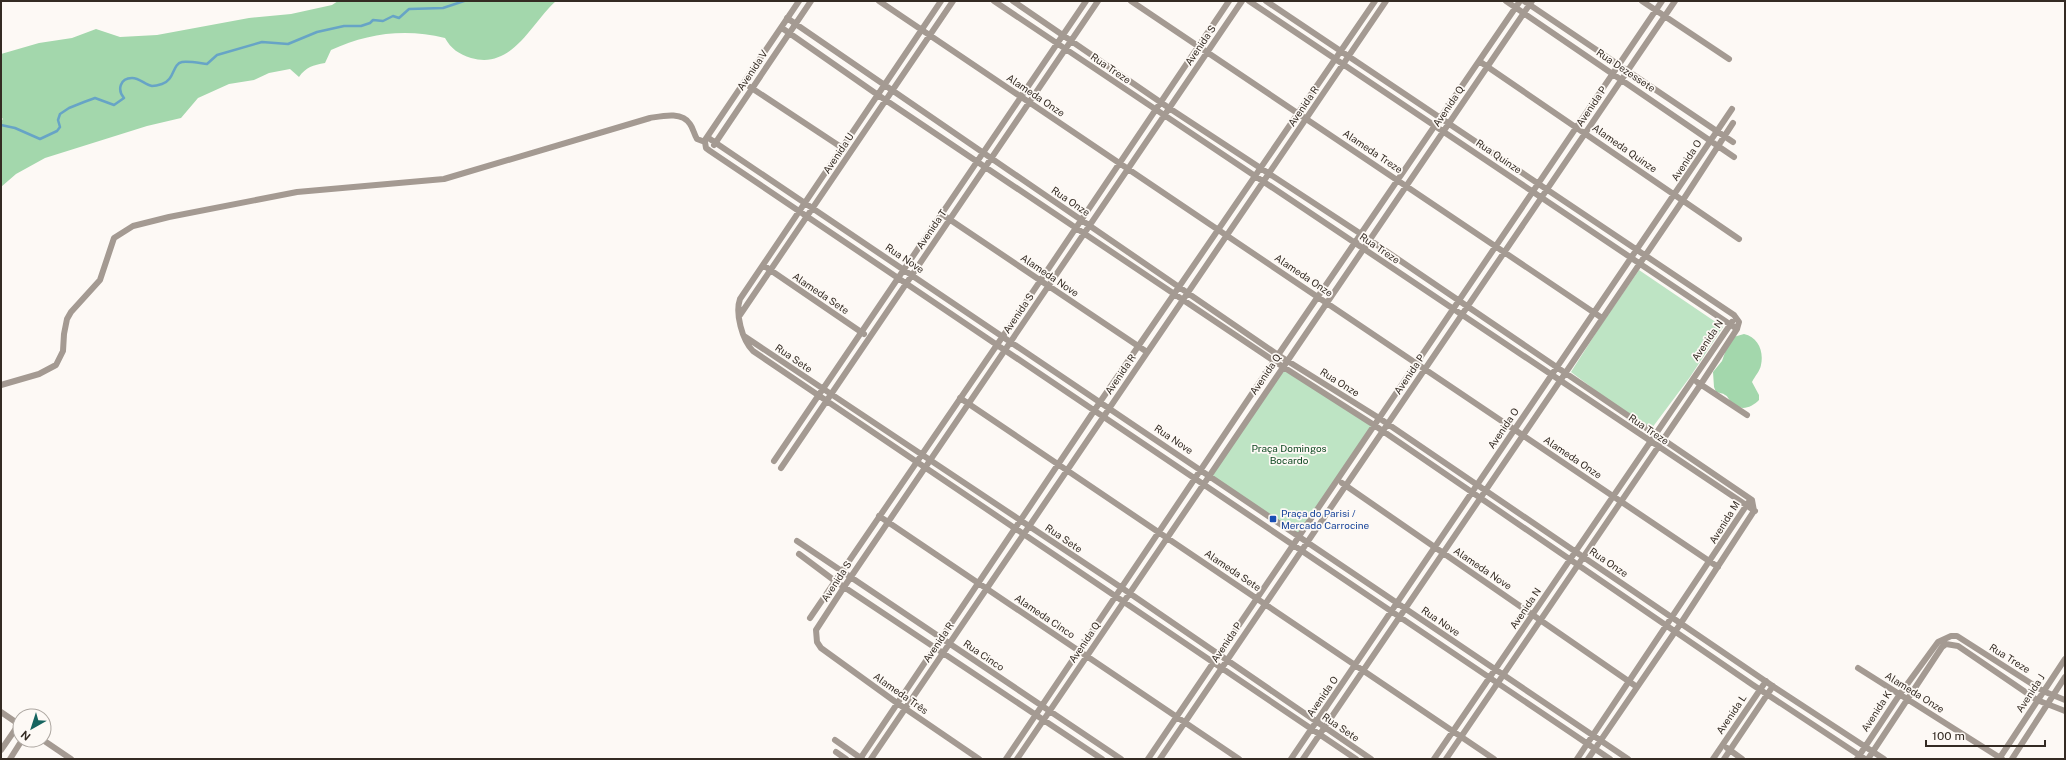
<svg xmlns="http://www.w3.org/2000/svg" width="2066" height="760" viewBox="0 0 2066 760" font-family="'Public Sans',sans-serif">
	<style>
		.green { fill: #bee4c4 }
		.forest { fill: #a3d7ac }
		.lines { fill: none; stroke-linecap: round; stroke-linejoin: round }
		.stream { stroke: #67a4c6; stroke-width: 2.5 }
		.street { stroke: #a49a92; stroke-width: 6 }
		.transit-dot { fill: #1a4fb4; stroke: #fdf9f5; stroke-width: 1.5 }
		.labels { text-anchor: middle; stroke-width: 3.5; stroke-linejoin: round; paint-order: stroke }
		.street-label { font-size: 10px; fill: #342b23; stroke: #fdf9f5 }
		.park-label { font-size: 10px; fill: #0e4821; stroke: #fdf9f5 }
		.transit-label { font-size: 10px; fill: #164399; stroke: #fdf9f5; text-anchor: start }
	</style>
	<rect width="100%" height="100%" fill="#fdf9f5"/>
	<path class="green" d="M1639,270L1723,327L1690,377L1652,428L1611,402L1571,372L1601,325Z
		M1283,368L1373,426L1299,535L1211,475Z"/>
	<path class="forest" d="M338,1H556C531,23 513,70 471,58C459,54 451,49 445,38C406,28 367,33 331,50L325,63C313,65 306,67 299,77L290,69L269,73L254,80L229,84L198,98L181,118L147,126L45,158L16,174L1,187V121L3,119L1,117V54L39,43L72,38L96,29L120,37L157,35L249,18L291,14L332,5Z
		M1744,334C1758,337 1764,351 1761,365C1760,371 1755,376 1752,382L1759,395V400C1751,408 1740,412 1731,402C1729,400 1728,396 1725,395C1723,393 1719,393 1716,392L1714,387L1713,372L1722,361L1730,338Z"/>
	<g class="lines">
		<path class="stream" d="M1,125L15,128L40,139L57,131L60,127L58,120L60,114L69,108L84,102L95,98L114,105L124,98C117,90 120,78 132,78C140,78 145,85 152,86C155,86 159,85 162,84C175,80 172,64 182,62C189,61 199,63 207,64L217,55L262,42L288,44L317,32L344,26H361L370,23L373,20L383,21L393,16L399,18L409,9L443,8L464,1"/>
		<path class="street" d="M879,1L1718,567
			M941,1L740,299C735,313 742,340 753,351L1356,759
			M994,1L1755,511
			M1013,1L1169,108L1361,234L1752,500L1754,511L1752,514L1681,623L1588,759
			M1131,1L1602,318
			M1249,1L1737,329
			M1266,1L1734,315L1739,322L1737,329L1701,384L1446,759
			M1506,1L1734,157
			M1524,1L1733,142
			M1642,1L1729,59
			M787,18L1278,355L1379,418L1777,689L1884,759
			M782,28L878,95L1274,361L1374,425L1753,685L1865,759
			M1479,61L1739,239
			M750,87L844,149
			M707,137L1628,759
			M705,140L799,1
			M705,142L706,148L710,151L1610,759
			M714,145L811,1
			M946,217L1147,352
			M763,265L864,334
			M740,315L953,1
			M744,336L1122,588L1371,759
			M1697,382L1747,415
			M1,385L39,374L56,365L63,351L64,334L67,319L71,312L100,280L114,238L133,226L169,217L297,192L444,179L650,118C662,116 682,111 690,124C693,128 694,134 697,139L705,142
			M960,398L1494,759
			M774,461L1086,1
			M781,468L1098,1
			M1342,483L1637,687
			M879,516L1239,759
			M797,541L1121,759
			M799,554L835,581L1102,759
			M810,618L1003,336L1229,1
			M1946,644L1958,646L2037,700L2065,711
			M1858,668L2002,759
			M1,712L20,725
			M43,740L71,759
			M835,740L862,759
			M1727,748L1742,759
			M1,750L19,724
			M836,752L846,759
			M10,759L22,740
			M860,759L1100,402L1375,1
			M871,759L1386,1
			M979,759L897,703L821,648L817,642L816,630L844,587L1242,1
			M1006,759L1278,355L1520,1
			M1017,759L1532,1
			M1148,759L1662,1
			M1160,759L1675,1
			M1291,759L1732,109
			M1303,759L1683,200L1733,123
			M1434,759L1732,322
			M1577,759L1748,503
			M1713,759L1766,681
			M1724,759L1773,686
			M1857,759L1900,694L1938,642L1951,636H1957L2043,691L2065,700
			M1868,759L1942,647L1946,644
			M1999,759L2065,659
			M2012,759L2065,677"/>
	</g>
	<rect class="transit-dot" x="1269" y="515" width="8" height="8" rx="2"/>
	<g class="labels">
		<g class="street-label">
			<text transform="translate(1200 45) rotate(-56)" y="4">Avenida S</text>
			<text transform="translate(1111 68) rotate(34)" y="4">Rua Treze</text>
			<text transform="translate(752 70) rotate(-56)" y="4">Avenida V</text>
			<text transform="translate(1626 70) rotate(34)" y="4">Rua Dezessete</text>
			<text transform="translate(1036 95) rotate(34)" y="4">Alameda Onze</text>
			<text transform="translate(1303 106) rotate(-56)" y="4">Avenida R</text>
			<text transform="translate(1448 106) rotate(-56)" y="4">Avenida Q</text>
			<text transform="translate(1591 106) rotate(-56)" y="4">Avenida P</text>
			<text transform="translate(1625 148) rotate(35)" y="4">Alameda Quinze</text>
			<text transform="translate(1373 151) rotate(34)" y="4">Alameda Treze</text>
			<text transform="translate(838 153) rotate(-56)" y="4">Avenida U</text>
			<text transform="translate(1499 156) rotate(34)" y="4">Rua Quinze</text>
			<text transform="translate(1686 160) rotate(-57)" y="4">Avenida O</text>
			<text transform="translate(1071 201) rotate(34)" y="4">Rua Onze</text>
			<text transform="translate(931 229) rotate(-56)" y="4">Avenida T</text>
			<text transform="translate(1380 248) rotate(34)" y="4">Rua Treze</text>
			<text transform="translate(905 258) rotate(34)" y="4">Rua Nove</text>
			<text transform="translate(1050 275) rotate(34)" y="4">Alameda Nove</text>
			<text transform="translate(1304 275) rotate(34)" y="4">Alameda Onze</text>
			<text transform="translate(821 293) rotate(34)" y="4">Alameda Sete</text>
			<text transform="translate(1018 313) rotate(-56)" y="4">Avenida S</text>
			<text transform="translate(1707 340) rotate(-56)" y="4">Avenida N</text>
			<text transform="translate(794 358) rotate(34)" y="4">Rua Sete</text>
			<text transform="translate(1120 374) rotate(-56)" y="4">Avenida R</text>
			<text transform="translate(1265 374) rotate(-56)" y="4">Avenida Q</text>
			<text transform="translate(1409 374) rotate(-56)" y="4">Avenida P</text>
			<text transform="translate(1340 382) rotate(32)" y="4">Rua Onze</text>
			<text transform="translate(1503 428) rotate(-56)" y="4">Avenida O</text>
			<text transform="translate(1649 429) rotate(34)" y="4">Rua Treze</text>
			<text transform="translate(1174 439) rotate(34)" y="4">Rua Nove</text>
			<text transform="translate(1573 457) rotate(34)" y="4">Alameda Onze</text>
			<text transform="translate(1724 522) rotate(-58)" y="4">Avenida M</text>
			<text transform="translate(1064 538) rotate(34)" y="4">Rua Sete</text>
			<text transform="translate(1609 562) rotate(34)" y="4">Rua Onze</text>
			<text transform="translate(1483 568) rotate(34)" y="4">Alameda Nove</text>
			<text transform="translate(1233 570) rotate(34)" y="4">Alameda Sete</text>
			<text transform="translate(836 581) rotate(-57)" y="4">Avenida S</text>
			<text transform="translate(1525 608) rotate(-56)" y="4">Avenida N</text>
			<text transform="translate(1045 616) rotate(34)" y="4">Alameda Cinco</text>
			<text transform="translate(1441 621) rotate(34)" y="4">Rua Nove</text>
			<text transform="translate(938 642) rotate(-56)" y="4">Avenida R</text>
			<text transform="translate(1084 642) rotate(-56)" y="4">Avenida Q</text>
			<text transform="translate(1226 642) rotate(-56)" y="4">Avenida P</text>
			<text transform="translate(984 655) rotate(34)" y="4">Rua Cinco</text>
			<text transform="translate(2010 658) rotate(32)" y="4">Rua Treze</text>
			<text transform="translate(1915 692) rotate(32)" y="4">Alameda Onze</text>
			<text transform="translate(901 693) rotate(35)" y="4">Alameda Três</text>
			<text transform="translate(2030 693) rotate(-57)" y="4">Avenida J</text>
			<text transform="translate(1322 696) rotate(-55)" y="4">Avenida O</text>
			<text transform="translate(1876 711) rotate(-57)" y="4">Avenida K</text>
			<text transform="translate(1731 714) rotate(-56)" y="4">Avenida L</text>
			<text transform="translate(1341 727) rotate(34)" y="4">Rua Sete</text>
		</g>
		<g class="park-label">
			<text x="1289" y="452">Praça Domingos<tspan x="1289" dy="12">Bocardo</tspan></text>
		</g>
		<g class="transit-label">
			<text x="1281" y="517">Praça do Parisi /<tspan x="1281" dy="12">Mercado Carrocine</tspan></text>
		</g>
	</g>
	<rect width="2066" height="760" fill="none" stroke="#342b23" stroke-width="4"/>
	<g transform="translate(32 728) rotate(219)"><circle r="19" fill="#fdf9f5" stroke="#ada7a1"/>
	<path d="M0-3L7 15L0 10L-7 15Z" fill="#16645f"/>
	<text y="-6" font-size="11" font-weight="bold" text-anchor="middle" fill="#342b23">N</text>
	</g>
	<path d="M1926 740v6h119v-6" fill="none" stroke="#342b23" stroke-width="2"/>
	<text x="1932" y="740" font-size="12" fill="#342b23" stroke="#fdf9f5" stroke-width="3" paint-order="stroke">100 m</text>
</svg>
